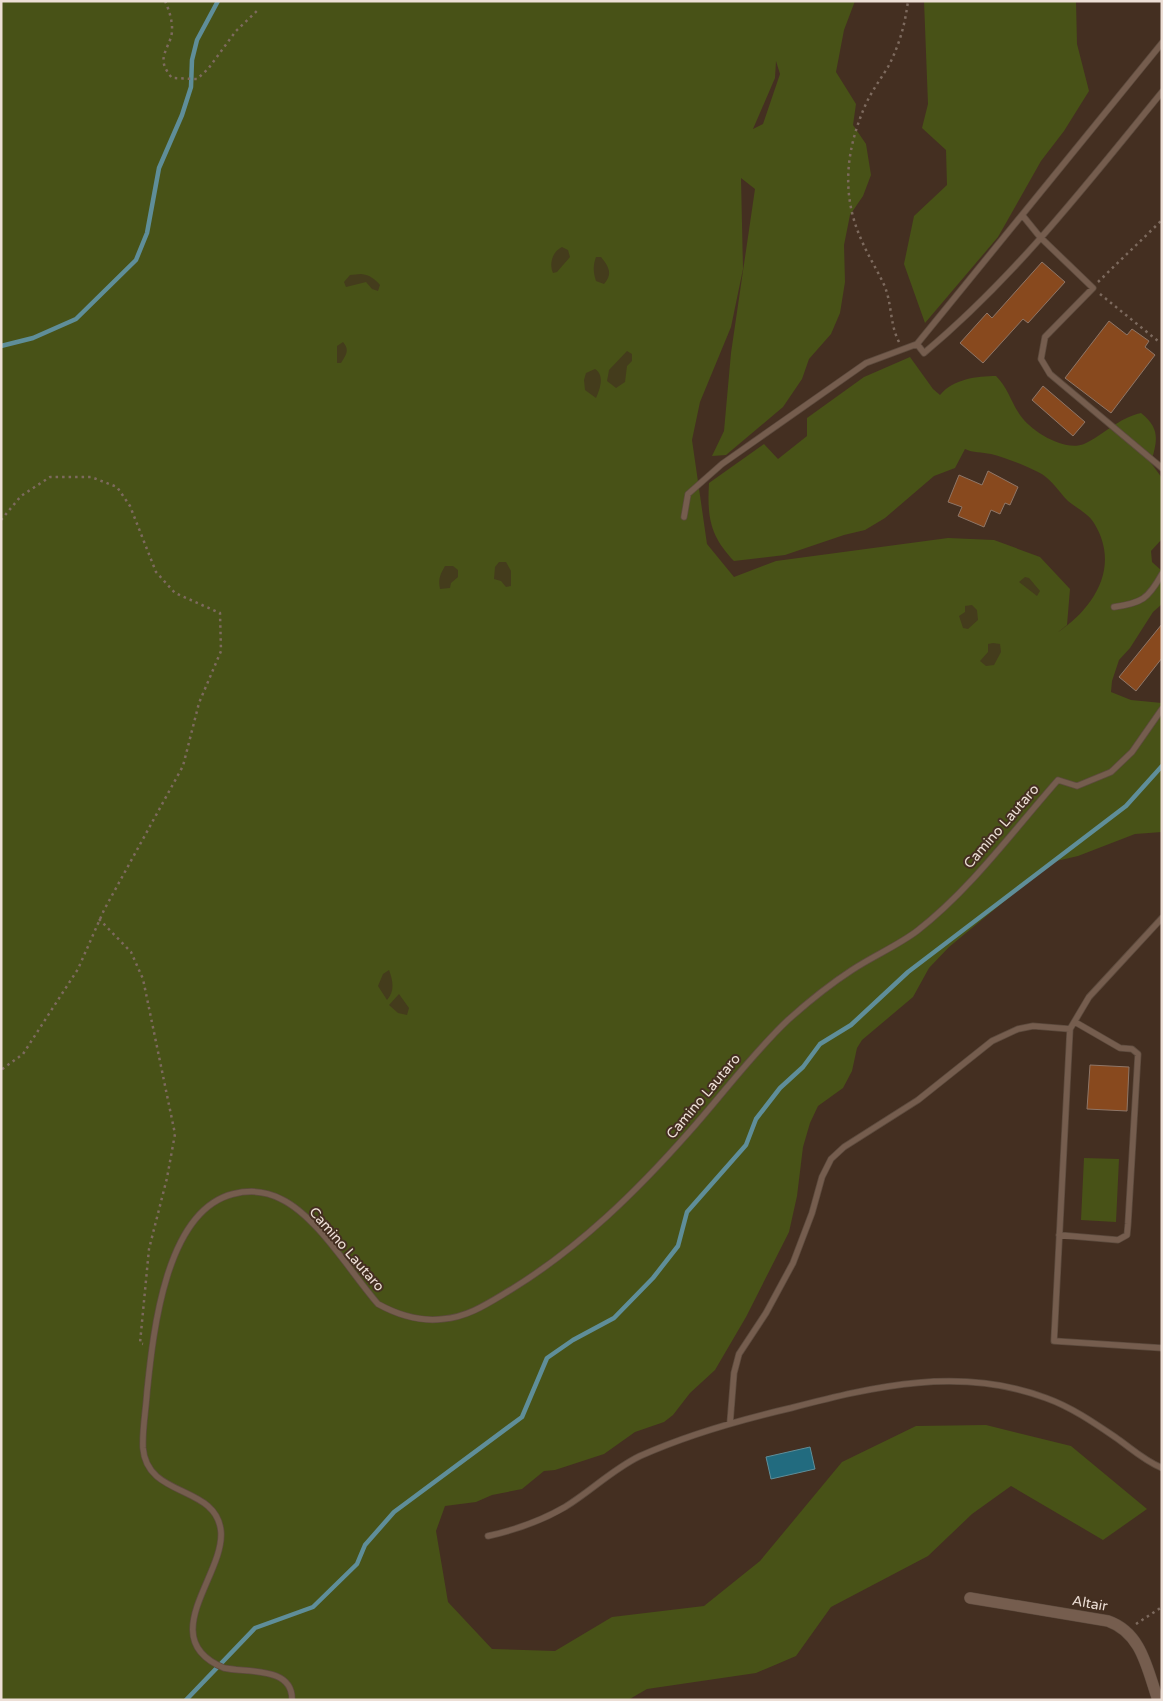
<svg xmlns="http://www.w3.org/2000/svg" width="1163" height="1701" viewBox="0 0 1163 1701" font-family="'Varela Round',sans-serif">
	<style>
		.green { fill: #485217; fill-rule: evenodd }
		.sand { fill: #443c1c }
		.water { fill: #226b7f; stroke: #5f8e99 }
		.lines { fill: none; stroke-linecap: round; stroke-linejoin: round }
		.stream { stroke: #5f8e99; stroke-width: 4.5 }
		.building { fill: #88491e; stroke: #8f7667 }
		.lane-casing { stroke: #5d4b3e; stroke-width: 7 }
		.street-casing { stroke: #5d4b3e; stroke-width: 12 }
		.path { stroke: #7d6a5e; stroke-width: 2.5; stroke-dasharray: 2.5 4; stroke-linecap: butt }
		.lane { stroke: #755d4e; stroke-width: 5.5 }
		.street { stroke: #755d4e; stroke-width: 11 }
		.labels { text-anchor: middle; stroke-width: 4; stroke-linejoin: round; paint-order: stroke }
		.street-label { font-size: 14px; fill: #eddfd6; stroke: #442f21 }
	</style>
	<rect width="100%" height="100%" fill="#442f21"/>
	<path class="green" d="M1,1H855L844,30L836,72L856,104L853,125L866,144L871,175L863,196L850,215L844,245L845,282L840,313L831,334L809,359L802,379L783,407L726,455L712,456L724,431L731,353L755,189L741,178L743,269L731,327L700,402L692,440L707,544L734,577L776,561L948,538L994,540L1040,557L1070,589L1067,625L1057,633C1094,608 1121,567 1094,523C1088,513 1076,508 1068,501C1058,491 1051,478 1038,472C1024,465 1006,458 991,454C982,452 973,453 965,449L955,468L934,476L885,518L865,530L844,535L785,555L734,561C710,536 707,517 709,483L764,444L778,459L807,436V418L864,377L910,357L933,389L940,395C953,379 977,376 996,376C1008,388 1011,402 1020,415C1031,431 1064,452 1084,444C1104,435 1118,418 1141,413C1161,429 1157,441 1151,463L1162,478V539L1151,551L1152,562L1162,571V604L1153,612L1130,648L1119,660L1112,681L1111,692L1131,700L1162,703V832L1135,834L1078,856L1052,862L949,947L929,968L913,997L862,1040L857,1048L852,1071L843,1088L818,1106L810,1123L803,1147L797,1196L789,1232L746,1317L715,1370L690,1393L673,1415L664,1422L635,1432L604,1454L555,1470L544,1471L522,1489L492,1495L476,1502L445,1506L436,1531L448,1602L492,1649L555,1651L612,1617L704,1606L760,1561L842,1462L916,1426L986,1425L1071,1446L1147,1509L1103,1540L1011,1486L972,1514L928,1556L831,1607L796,1656L756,1673L647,1689L628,1700H1ZM776,61L780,74L763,124L753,129L775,78Z
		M924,1H1076L1077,44L1089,91L1064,131L1041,161L998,237L925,323L904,264L914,216L947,185L946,150L922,128L928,104Z
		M1084,1158L1119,1159L1116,1222L1081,1220Z"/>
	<path class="sand" d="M562,247L568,250L570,257L557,272L553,273C549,264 552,252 562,247Z
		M596,257H601C609,267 613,274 604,284L596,281C593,272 593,265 596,257Z
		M361,274C370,275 375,279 380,285L378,291L372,289L366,282L346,287L344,282L350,275Z
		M343,342C350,350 346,355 341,363H337V346Z
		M627,351L632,354V361L627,366L625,382L616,388L607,381L609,370Z
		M595,369C605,375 600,389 596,398L585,390L584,380L586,373Z
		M499,562H506L511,571V586L506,587L501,581L494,579L495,567Z
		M445,566H453L458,570V577L451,583L450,588L440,589C438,579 440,575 445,566Z
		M1025,577L1029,578L1040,591L1037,596L1019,582Z
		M972,605L977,610L978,620L968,629L963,628L959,616L965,612V606Z
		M993,643L1000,644L1001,652L994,665L986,666L980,661L988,652V644Z
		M389,970C393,981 395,991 387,1000L378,986L383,974Z
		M399,994L409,1008L407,1015L398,1013L389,1005Z"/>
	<path class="water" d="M810,1447L815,1469L771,1479L766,1457Z"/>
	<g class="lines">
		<path class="stream" d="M1,346L33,338L76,319L136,260L147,233L159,168L182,115L191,87L192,60L197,40L218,1
			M186,1700L255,1628L313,1607L357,1564L365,1545L394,1512L522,1417L547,1358L573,1340L614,1318L653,1278L678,1246L687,1212L746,1145L756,1119L780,1088L803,1067L820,1044L851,1025L908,972L1126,806L1162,766"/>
	</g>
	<path class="building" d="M1042,262L1065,282L1028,323L1023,319L983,363L960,343L987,313L992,318Z
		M1109,321L1127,335L1132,329L1149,341L1145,347L1155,355L1111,413L1065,378Z
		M1043,386L1085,422L1073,436L1032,400Z
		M988,471L1018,487L1010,505L1005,503L1000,514L991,510L984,527L958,516L962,507L948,502L959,475L982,485Z
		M1162,624V658L1136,691L1119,677Z
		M1090,1065L1129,1067L1127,1111L1087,1109Z"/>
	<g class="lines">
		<defs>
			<path id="lane" d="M1162,43L917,344L924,353C1015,277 1087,184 1162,92
				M1023,216L1040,237L1093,288L1045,337L1041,359L1050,374L1162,468
				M684,517L688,494L722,464L866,363L917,344
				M1114,607C1142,603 1148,599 1162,574
				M1070,1029L1054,1341L1162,1348
				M1059,1235L1118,1240L1127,1235L1128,1224L1138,1054L1132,1049L1120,1048L1075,1022
				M730,1423L734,1373L739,1354L766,1313L793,1263L812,1213L822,1177L831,1159L844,1147L918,1100L992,1041L1018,1029L1033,1026L1070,1029L1089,997L1162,918
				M488,1536C515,1530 541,1521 565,1507C591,1491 613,1469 640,1456C689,1434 739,1420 791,1408C875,1386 961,1366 1046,1398C1071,1407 1093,1422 1115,1437C1131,1448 1143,1460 1162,1468
				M292,1700C293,1666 246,1673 224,1668C154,1639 224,1576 221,1532C217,1484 147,1499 143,1448C142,1430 146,1410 147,1392C153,1334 165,1211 233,1194C249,1190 266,1191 281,1199C317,1216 351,1273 378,1304C398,1315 419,1322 443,1319C469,1317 490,1302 512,1289C580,1247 637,1191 690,1131C723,1094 752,1054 788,1020C808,1002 829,985 852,970C873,956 897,946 917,931C971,889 1013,831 1058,780L1077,786L1111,772L1132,752L1162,709"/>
			<path id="street" d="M970,1598L1108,1621C1142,1633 1147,1669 1158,1700"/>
		</defs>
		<use href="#lane" class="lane-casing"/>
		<use href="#street" class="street-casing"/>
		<path class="path" d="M165,1C170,12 175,28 170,40C163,57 159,62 172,78L197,79L208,69L236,31L258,10
			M1098,282L1162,220
			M1100,294L1158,341
			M899,342C890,325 892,305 885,287C878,271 868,256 861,239C841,194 846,150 865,106C871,92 880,80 888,67C899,46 905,25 908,1
			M1,520L21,496L50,477H91L117,487L130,506L156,572L175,593L220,613L221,651L199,703L183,766L104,910L78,969L23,1054L1,1070
			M99,919L131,952L143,979L175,1134L167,1178L149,1249L140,1343L143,1344
			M1136,1624L1162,1607"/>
		<use href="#lane" class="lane"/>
		<use href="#street" class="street"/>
	</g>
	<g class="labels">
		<g class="street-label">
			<text transform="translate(1001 826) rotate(-49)" y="5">Camino Lautaro</text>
			<text transform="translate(703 1096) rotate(-50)" y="5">Camino Lautaro</text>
			<text transform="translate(347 1249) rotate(49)" y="5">Camino Lautaro</text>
			<text transform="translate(1090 1603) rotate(10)" y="5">Altair</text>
		</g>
	</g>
	<rect width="1163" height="1701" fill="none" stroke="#eddfd6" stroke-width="5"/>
</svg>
